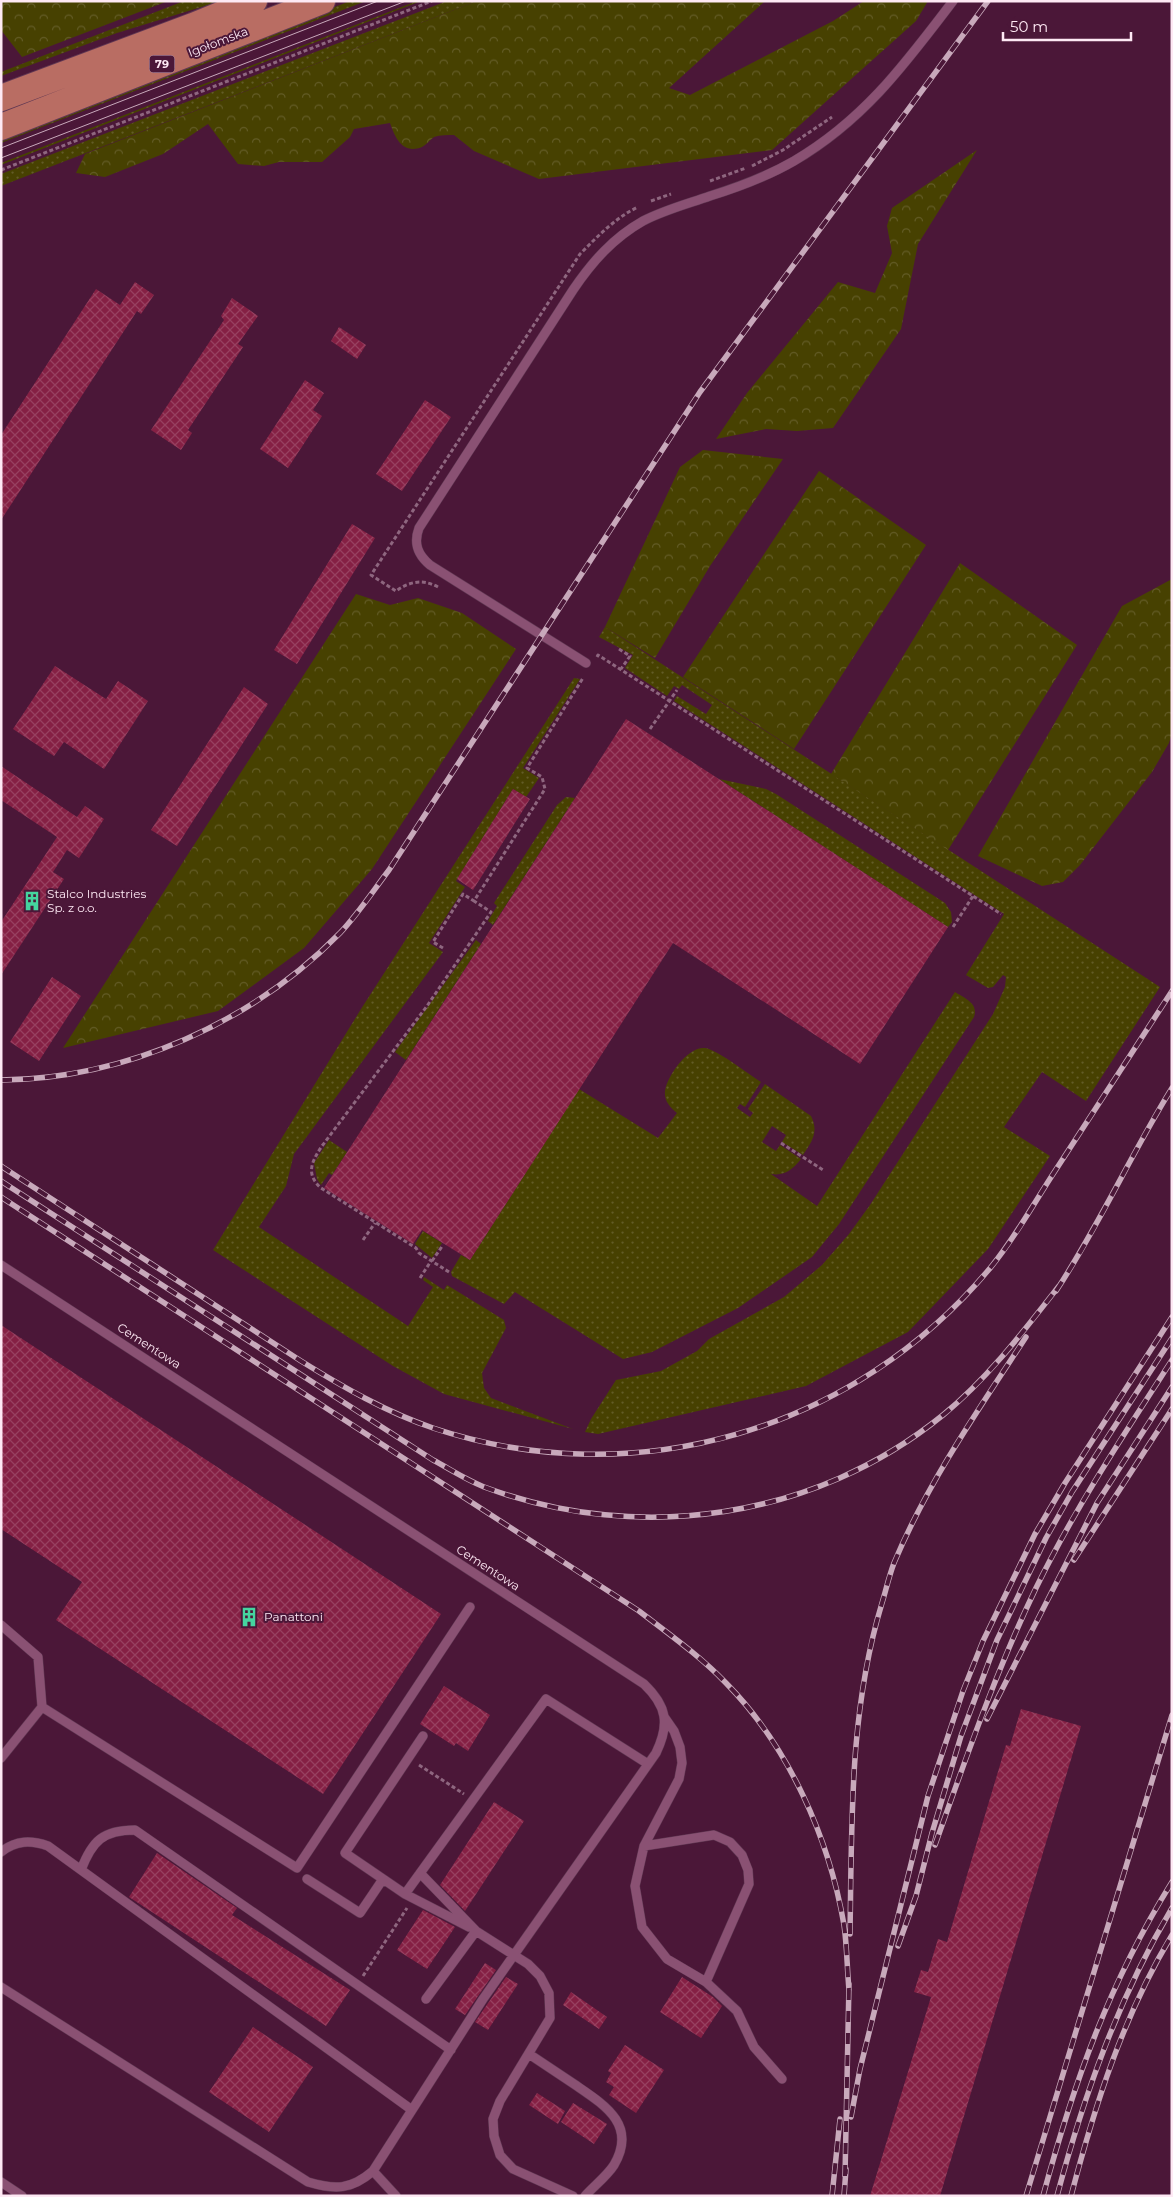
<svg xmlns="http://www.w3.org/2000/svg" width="1173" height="2197" viewBox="0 0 1173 2197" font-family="Montserrat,sans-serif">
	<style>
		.grass { fill: url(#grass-dots) }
		.forest { fill: url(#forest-crowns) }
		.building { fill: url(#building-cross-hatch) }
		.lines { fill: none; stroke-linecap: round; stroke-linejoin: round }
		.service-casing { stroke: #603853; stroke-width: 10 }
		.primary-casing { stroke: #603853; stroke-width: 28 }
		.path { stroke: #8e667f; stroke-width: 3; stroke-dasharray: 4 2.5; stroke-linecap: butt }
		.service { stroke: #8a5173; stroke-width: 9 }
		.primary { stroke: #b96d63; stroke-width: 26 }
		.tram { stroke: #c8a9bb; stroke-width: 1 }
		.rail-casing { stroke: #c8a9bb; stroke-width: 5.5 }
		.rail { stroke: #4b1738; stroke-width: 4; stroke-dasharray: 11; stroke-linecap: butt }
		.labels { text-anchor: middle; stroke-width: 4; stroke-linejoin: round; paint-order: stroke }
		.shield { fill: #4b1738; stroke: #c8aabc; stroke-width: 1 }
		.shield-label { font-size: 11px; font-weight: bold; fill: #fee9f4 }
		.street-label { font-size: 12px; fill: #fee9f4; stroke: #4b1738 }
		.poi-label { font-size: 12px; fill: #fee9f4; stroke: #4b1738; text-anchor: start }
	</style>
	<defs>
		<pattern id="grass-dots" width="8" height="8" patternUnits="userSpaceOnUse" patternTransform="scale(1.25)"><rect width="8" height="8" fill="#474101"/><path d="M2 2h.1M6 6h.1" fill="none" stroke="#635c27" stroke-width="1.8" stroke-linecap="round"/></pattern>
		<pattern id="forest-crowns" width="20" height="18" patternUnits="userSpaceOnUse" patternTransform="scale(1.25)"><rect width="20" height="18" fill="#474101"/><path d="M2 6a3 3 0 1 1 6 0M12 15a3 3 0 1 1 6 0" fill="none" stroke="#635c27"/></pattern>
		<pattern id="building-cross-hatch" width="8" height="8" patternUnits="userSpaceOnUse" patternTransform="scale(1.25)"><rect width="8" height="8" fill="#852044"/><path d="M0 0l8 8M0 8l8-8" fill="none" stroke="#974060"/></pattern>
	</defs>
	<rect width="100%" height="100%" fill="#4b1738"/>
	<path class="grass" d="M184,1H221L117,33L1,76V72Z
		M350,1H366L1,143V138Z
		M417,1H421L1,165V163Z
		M447,1H477L1,186V174Z
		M605,627L1160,987L1086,1101L1042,1072L1004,1127L1050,1156L988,1249L908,1332L806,1386L598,1434L585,1432L591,1419L616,1380L661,1371L697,1351L709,1339L784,1297L822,1265L849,1234L870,1205L993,1014L1005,987L1006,977L1003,975L993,987L988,988L966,975L1004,914L674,701L677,696L706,714L712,705L682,685L679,689L674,686L667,696L625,668L633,655L599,637Z
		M574,678L580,679L523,768L539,778L526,797L513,789L456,881L465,887L429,943L443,952L294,1154L286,1186L259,1227L408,1326L433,1287L423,1280L424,1277L444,1290L447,1285L504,1320L506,1328L482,1373L484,1388L491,1398L573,1429L444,1394L393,1366L213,1250L361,1009Z
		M719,779L766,789L776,794L945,903L951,912L952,922L948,927Z
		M566,797L575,798L493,925L488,921L497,906L494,903L557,805Z
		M476,940L481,944L406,1060L395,1052Z
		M955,992C964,998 979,1003 974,1017L839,1224L812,1257L738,1308L652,1352L623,1359L515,1292L504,1304L452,1276L451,1272L461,1255L470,1260L579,1089L658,1138L677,1113C670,1107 664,1101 665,1091C667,1076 688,1046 705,1048C718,1050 748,1074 761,1082L745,1107L740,1104L737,1108L750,1117L753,1113L748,1109L765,1084L811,1116C819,1132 812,1141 803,1155L782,1142L786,1135L772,1126L762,1142L776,1151L780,1145L801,1159C792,1170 785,1176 771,1174L817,1206Z
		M329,1140L347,1152L332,1175L329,1173L321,1185L317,1179L314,1163Z
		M423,1231L442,1243L432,1258L415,1244Z"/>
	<path class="forest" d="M1,1H168L22,57L1,30Z
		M477,1H765L669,88L690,95L833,21L864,1H928L916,21L772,150L539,179L474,151L454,135C448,135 440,135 434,137C430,140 426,145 422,147C402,155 395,137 390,123L354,129L350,137L322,162H279L264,166L238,164L208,124L163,154L105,177L76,173L85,154Z
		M977,150L918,244L901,329L833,428L797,431L766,429L716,439L747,393L838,282L875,293L892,253L887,226L892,208Z
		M703,450L783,459L710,566L655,658L605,627L680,467Z
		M819,471L926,545L794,749L683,677Z
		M960,563L1077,645L948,850L831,774Z
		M1172,579V733L1169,743L1152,772L1080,865L1063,882L1042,886L978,856L1122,606Z
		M356,594L390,605L418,598L462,613L516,649L372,869L304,948L218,1011L63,1048Z"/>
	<path class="building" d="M135,282L154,295L141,314L137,311L1,520V435L96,289L120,305Z
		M232,298L258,316L238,344L243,347L188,430L192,433L181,450L151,430L224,320L221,316Z
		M339,327L366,345L357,359L331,341Z
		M305,380L324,393L313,410L322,416L288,468L260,449Z
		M425,400L451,417L402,491L376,474Z
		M352,524L375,538L297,664L274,650Z
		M55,666L106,699L118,681L148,701L104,769L64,742L54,756L13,729Z
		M244,687L268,704L177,846L151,830Z
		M626,719L948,927L860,1064L673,943L470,1260L422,1230L413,1244L324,1188Z
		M1,766L77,817L85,806L104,819L79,858L67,850L53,872L64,879L1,975V922L57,837L1,800Z
		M513,789L530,799L473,890L457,879Z
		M52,977L81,996L39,1061L10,1042Z
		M1,1325L441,1614L323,1794L56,1620L82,1582L1,1529Z
		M444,1686L490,1715L468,1751L456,1743L454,1746L420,1724Z
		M1021,1709L1081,1726L940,2196H870L931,1997L914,1992L921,1970L928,1972L938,1939L947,1942L1006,1745L1010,1746Z
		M494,1802L524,1821L465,1911L440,1885Z
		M157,1853L237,1908L232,1915L350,1990L326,2026L129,1897Z
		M423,1910L455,1927L427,1969L397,1950Z
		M485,1963L496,1970L465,2015L455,2009Z
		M506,1977L518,1984L488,2030L475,2022Z
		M682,1977L713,1997L722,2006L701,2038L660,2012Z
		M571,1992L607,2017L599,2029L563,2005Z
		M253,2027L313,2067L269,2132L209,2092Z
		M625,2045L664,2070L636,2113L609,2095L614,2087L606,2082L611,2073L608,2071Z
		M537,2093L565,2111L558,2124L529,2105Z
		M573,2103L607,2124L594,2144L561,2122Z"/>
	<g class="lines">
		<defs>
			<path id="service" d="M586,663L430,565C418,555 413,544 419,528L573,290C592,262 613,238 643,221C664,210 687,204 710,196C739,187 768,176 794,161C864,120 905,64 953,1
				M1,1265L644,1684C667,1706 670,1724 656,1753L483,1999L373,2171C351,2190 335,2190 308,2182L1,1987
				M1,1625L38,1657L42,1707L1,1758
				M42,1707L297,1868L470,1607
				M665,1718L674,1731L680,1747L682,1763L679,1779L644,1846L635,1886L642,1927L667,1959L706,1982L737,2011L754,2047L782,2079
				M423,1736L345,1853L405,1894L546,1699L648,1764
				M644,1846L714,1835L730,1842L742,1855L748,1870L749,1884L706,1982
				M1,1852C16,1840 31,1840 48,1846L412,2110
				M81,1870C92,1841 103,1830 135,1830L451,2050
				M420,1873L476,1931
				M307,1879L360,1913L383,1879
				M405,1894L469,1927
				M426,1999L476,1931L528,1964L540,1976L549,1993L550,2018L500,2101L493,2119L494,2136L500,2155L513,2169L573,2196
				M529,2054C544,2064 559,2074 574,2084C603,2104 638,2124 614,2165C607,2176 594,2186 585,2196
				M373,2171L396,2196
				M1,2182L22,2196"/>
			<path id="primary" d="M1,98L193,26L254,1
				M1,127L322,1"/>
		</defs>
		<use href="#service" class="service-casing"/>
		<use href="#primary" class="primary-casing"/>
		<path class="path" d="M752,166L783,150L832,117
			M1,170L432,1
			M710,181L746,168
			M651,201L671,194
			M438,587C423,579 410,581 396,591L371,575L580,254C598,236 615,218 638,207
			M619,649L630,656L621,669
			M597,657L598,655L1001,914
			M650,729L677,690
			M953,927L973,896
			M443,948L433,942L463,894L474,901L545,789L542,777L527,768L583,678
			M781,1143L823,1170
			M363,1240L375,1223
			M432,1261L443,1245
			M449,1272L419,1253L416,1248L321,1188C305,1174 312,1161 322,1146L427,1006L491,912L474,901
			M420,1278L431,1261
			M419,1765L464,1794
			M363,1976L407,1908"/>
		<use href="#service" class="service"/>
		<use href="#primary" class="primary"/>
		<path class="tram" d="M1,148L378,1
			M1,158L406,1"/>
		<defs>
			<path id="rail" d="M1,1080C126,1079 253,1022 340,933C358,914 373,891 389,870L700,392L988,1
				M1,1166L301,1361C343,1387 386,1412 433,1428C635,1495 855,1431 991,1267C1015,1238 1034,1203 1055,1171C1094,1111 1133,1051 1172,991
				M1,1181L433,1460C450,1469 468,1481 487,1488C640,1544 815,1519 943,1415C988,1378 1023,1332 1059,1286
				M1,1197L639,1611C669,1634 700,1656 726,1683C789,1747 829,1838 844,1925C847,1946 847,1968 849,1990
				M1056,1291C1099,1226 1131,1154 1172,1088
				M1074,1560L1172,1409
				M987,1719L1097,1503L1172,1387
				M935,1845C966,1758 996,1671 1036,1588C1075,1508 1124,1434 1172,1360
				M850,1934C852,1821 849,1712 882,1603C886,1590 889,1576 894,1563C928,1482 978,1410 1026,1337
				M898,1946L916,1896L932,1833L961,1736L997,1640L1046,1538L1072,1492L1172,1338
				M851,2117L860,2069L928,1796L963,1691L983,1641L1035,1534L1065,1483L1172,1317
				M845,2176L849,1984
				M832,2196L840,2119
				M844,2196L846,2169
				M1026,2196L1172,1715
				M1043,2196C1074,2082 1109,1983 1172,1882
				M1057,2196C1084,2095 1118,1999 1172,1908
				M1071,2196C1095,2105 1123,2016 1172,1935"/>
		</defs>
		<use href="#rail" class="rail-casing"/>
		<use href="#rail" class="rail"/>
	</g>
	<defs>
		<symbol id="building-bare" viewBox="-9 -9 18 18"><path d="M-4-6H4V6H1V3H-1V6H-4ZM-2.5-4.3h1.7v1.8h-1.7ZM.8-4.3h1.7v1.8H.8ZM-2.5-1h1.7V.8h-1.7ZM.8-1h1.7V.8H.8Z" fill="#45d49f" stroke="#4b1738" stroke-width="2.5" paint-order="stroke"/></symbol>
	</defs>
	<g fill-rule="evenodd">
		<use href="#building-bare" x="18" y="887" width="28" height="28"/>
		<use href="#building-bare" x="235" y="1603" width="28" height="28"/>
	</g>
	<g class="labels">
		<rect class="shield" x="149.5" y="55.5" width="25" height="17" rx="4"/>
		<g class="shield-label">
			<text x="162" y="68">79</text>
		</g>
		<g class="street-label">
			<text transform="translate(218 42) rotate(-21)" y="4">Igołomska</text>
			<text transform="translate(149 1346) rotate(33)" y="4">Cementowa</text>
			<text transform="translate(488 1568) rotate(33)" y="4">Cementowa</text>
		</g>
		<g class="poi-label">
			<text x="47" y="898">Stalco Industries<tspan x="47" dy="14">Sp. z o.o.</tspan></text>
			<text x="264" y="1621">Panattoni</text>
		</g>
	</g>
	<rect width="1173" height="2197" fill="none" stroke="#fee9f4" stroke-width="5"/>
	<path d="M1003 32v8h128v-8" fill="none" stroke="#fee9f4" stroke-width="2.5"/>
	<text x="1010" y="32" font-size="15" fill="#fee9f4" stroke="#4b1738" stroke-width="4" paint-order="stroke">50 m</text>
</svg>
